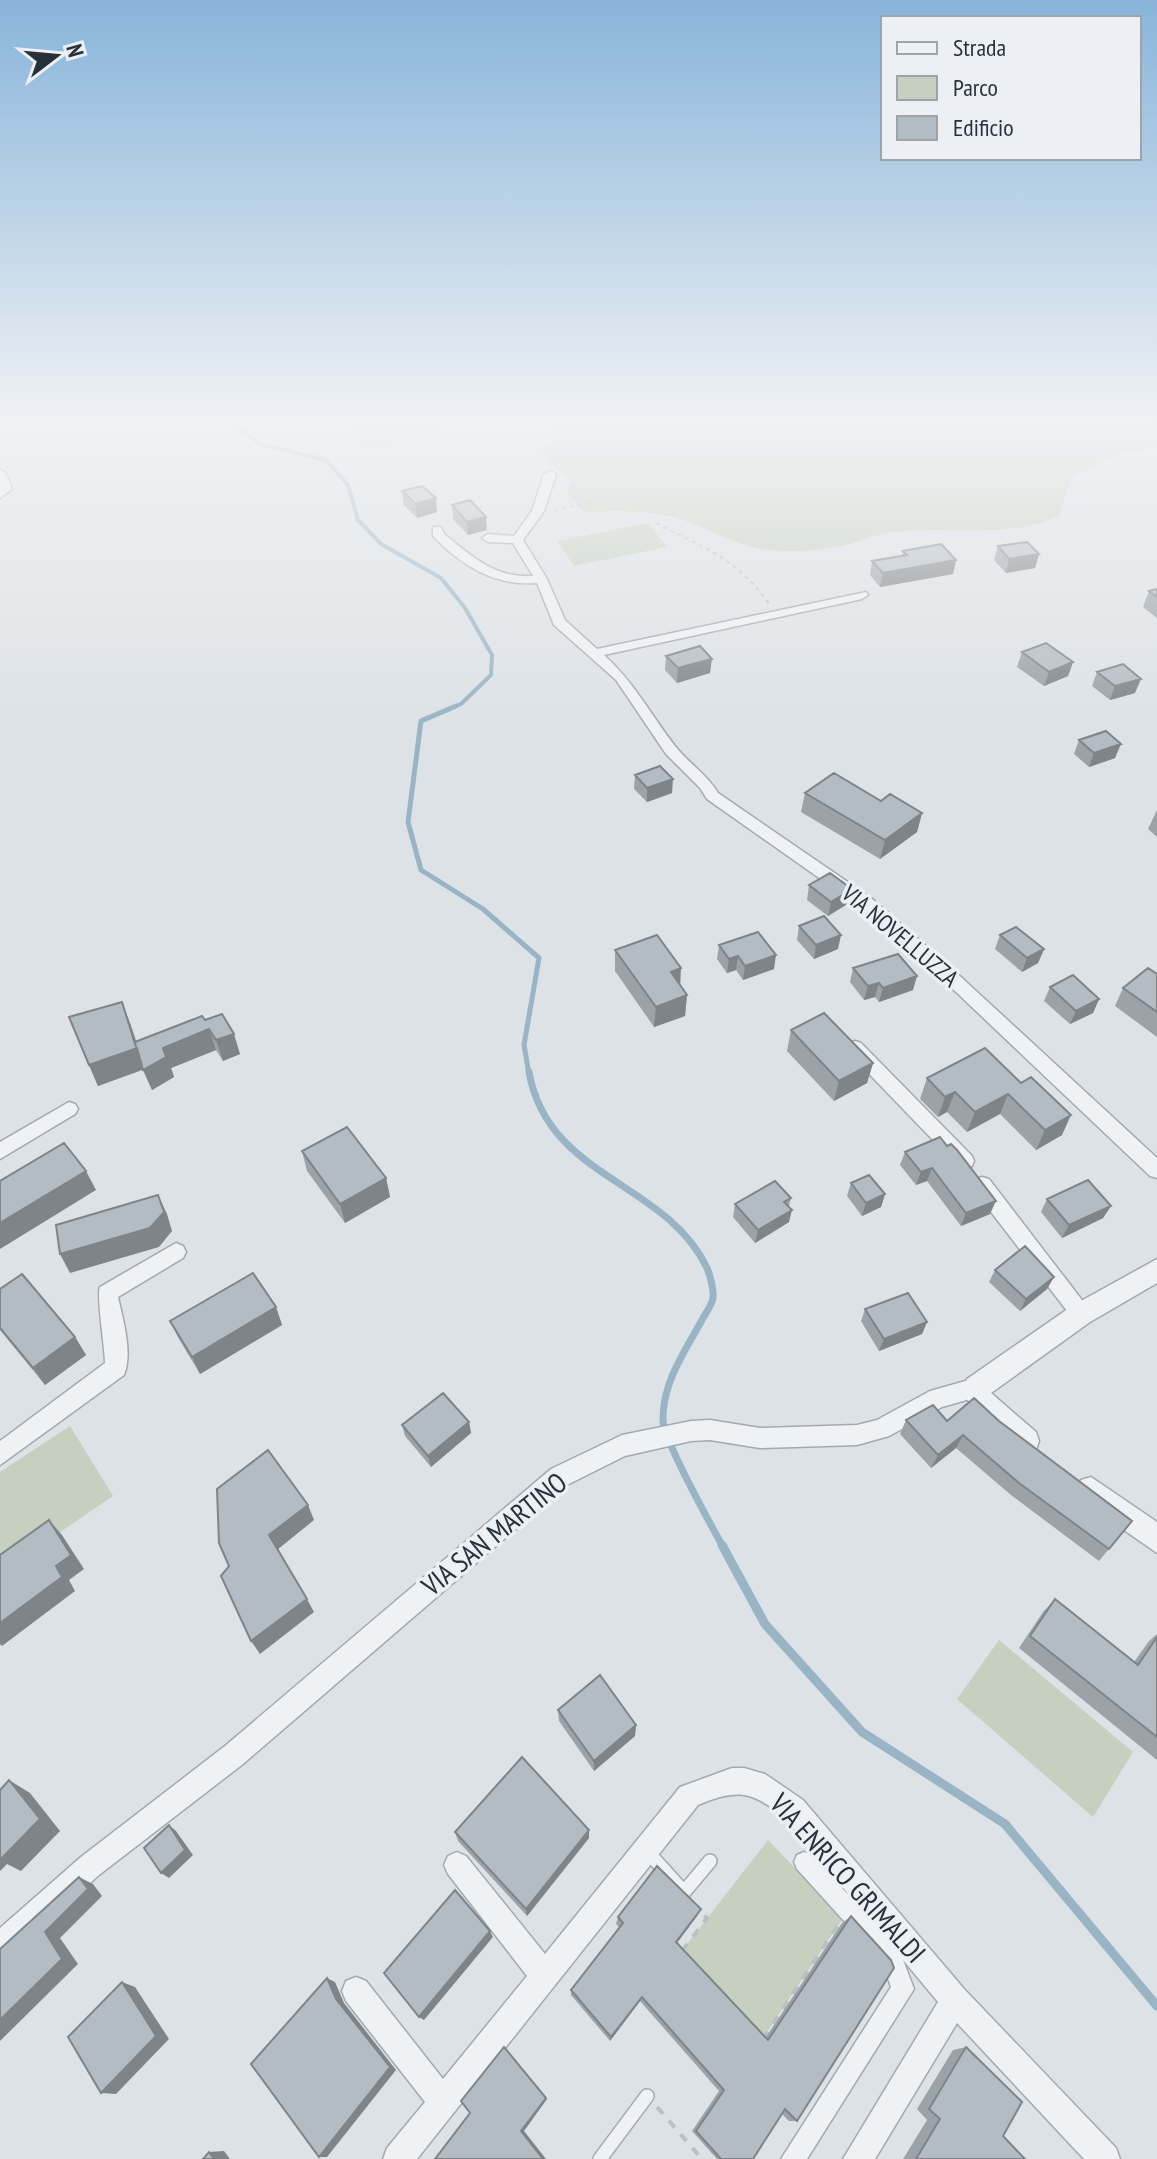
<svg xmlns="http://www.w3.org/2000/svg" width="1157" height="2159" viewBox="0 0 1157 2159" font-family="'PT Sans Narrow',sans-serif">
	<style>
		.green { fill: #c5d0be }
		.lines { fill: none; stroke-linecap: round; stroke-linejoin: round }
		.stream-far3 { stroke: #98b4c5; stroke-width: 4 }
		.stream-far2 { stroke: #98b4c5; stroke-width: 5 }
		.stream-far1 { stroke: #98b4c5; stroke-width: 7 }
		.stream { stroke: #98b4c5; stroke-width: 9 }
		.service-casing { stroke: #a3a9b0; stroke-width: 16 }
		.pedestrian-casing { stroke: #a3a9b0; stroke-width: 3 }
		.minor-casing { stroke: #a3a9b0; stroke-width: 3 }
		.tertiary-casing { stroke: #a3a9b0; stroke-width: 3 }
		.path-far1 { stroke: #bbc0c5; stroke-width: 2; stroke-dasharray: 4 4; stroke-linecap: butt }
		.path { stroke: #bbc0c5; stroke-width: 4; stroke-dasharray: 9 9; stroke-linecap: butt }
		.service { stroke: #eff2f5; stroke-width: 13 }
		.pedestrian { fill: #eff2f5; fill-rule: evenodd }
		.minor { fill: #eff2f5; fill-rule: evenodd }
		.tertiary { fill: #eff2f5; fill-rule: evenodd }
		.wall { fill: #9ba2a8 }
		.shaded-wall { fill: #7e8488 }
		.building { fill: #b4bcc3; stroke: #7e8488; stroke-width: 2 }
		.labels { text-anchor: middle; stroke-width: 7; stroke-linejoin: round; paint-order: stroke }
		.street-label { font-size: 24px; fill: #27313c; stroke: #ecf0f4 }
		.near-street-label { font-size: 28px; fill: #27313c; stroke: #ecf0f4 }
	</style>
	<rect width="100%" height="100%" fill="#dde2e6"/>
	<path class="green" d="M351,425H456C425,431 392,453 360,444Z
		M530,425H1157V447L1112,456L1072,477L1059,516C1008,541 937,523 883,534C873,536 863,540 854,543C825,551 786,554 756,548C727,542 703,525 676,518C646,510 615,511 584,512L567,493L571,480L543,458L542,452L556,436L553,430Z
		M648,523L667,547L574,566L557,541Z
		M70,1426L113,1496L0,1573V1472Z
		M999,1640L1133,1752L1093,1817L957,1699Z
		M768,1840L843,1918L761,2041L681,1952Z"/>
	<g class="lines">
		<path class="stream-far3" d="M233,425L260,444L326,460L348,485L358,520L381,544L441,578L465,608L492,655L491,675L461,704L451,708"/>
		<path class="stream-far2" d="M456,706L421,721L408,822L421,870L483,909L539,958L524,1045L529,1074"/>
		<path class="stream-far1" d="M529,1072C548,1179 666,1181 707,1268C710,1275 714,1291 713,1298C712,1305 705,1314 702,1320C685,1351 662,1383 663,1421C664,1441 711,1525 723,1547"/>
		<path class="stream" d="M722,1545L765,1624L862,1732L1005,1824L1157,2006"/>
		<defs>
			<path id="service" d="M647,1851L684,1892L710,1861
				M600,2159L647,2096"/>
			<path id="pedestrian" d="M804,1852L811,1855L899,1949L914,1989L807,2159H781L891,1987L883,1964L797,1869L794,1862L797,1855Z"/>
			<path id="minor" d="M0,470L6,473L12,489L0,498Z
				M550,471L556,474L544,511L523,540L547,579L565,620L597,649L866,592L868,595L862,599L604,655C634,682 651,715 675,746C688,763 707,774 718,793L871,898L949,966L1157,1158V1178L1150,1176L937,974L859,906L707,799L700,788L666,754L616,680L554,625L537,583C494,586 462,566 433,536V527H441L444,534C473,557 494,578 533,576L513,543L488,542L482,538L488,534L514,536L532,511L544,474Z
				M855,1041L861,1043L972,1156L974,1161L972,1166L965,1169L958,1166L849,1053L846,1048L849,1043Z
				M69,1102L75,1104L78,1109L75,1114L0,1159V1142Z
				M982,1177L989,1179L1088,1308L1091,1314L1088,1320L1081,1323L1074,1320L975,1191L972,1185L975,1179Z
				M176,1243L183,1246L186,1252L183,1258L118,1297C123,1320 133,1353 124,1375L0,1465V1441L105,1363C105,1349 96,1294 100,1287Z
				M976,1378L984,1381L987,1388L984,1395L942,1407L889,1436L857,1445L760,1448L710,1440L691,1441L625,1456L567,1485L243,1764L99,1875L10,1957L0,1961V1928L81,1857L225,1746L551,1469L622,1435L691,1421L710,1420L760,1428L857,1425L877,1420L930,1391Z
				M732,1768H744L765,1774L803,1800L965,1990L1116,2148L1120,2159H1084L957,2023L875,2159H843L938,2002L785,1818C753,1791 737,1788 698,1805L417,2159H383L387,2148L425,2102L346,2001L342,1991L346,1981L356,1977L366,1981L443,2079L527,1976L448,1874L444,1865L448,1856L457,1852L466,1856L545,1954L680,1787Z"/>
			<path id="tertiary" d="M1157,1259V1283L1090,1322L991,1393L1036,1432L1039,1441L1036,1450L1026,1454C1000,1443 971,1414 963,1388L967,1379L1072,1306Z
				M1091,1477L1157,1522V1553L1081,1500L1077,1490L1081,1480Z"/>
		</defs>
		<use href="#service" class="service-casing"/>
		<use href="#pedestrian" class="pedestrian-casing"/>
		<use href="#minor" class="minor-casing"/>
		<use href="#tertiary" class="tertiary-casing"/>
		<path class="path-far1" d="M640,425C714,451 752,460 830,450
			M554,465L593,425
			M554,511L593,501L628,499
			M656,523C704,548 738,559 770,605"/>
		<path class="path" d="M682,1951L707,1918L697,1907
			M763,2039L838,1925
			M657,2107L702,2159"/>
		<use href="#service" class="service"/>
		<use href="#pedestrian" class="pedestrian"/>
		<use href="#minor" class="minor"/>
		<use href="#tertiary" class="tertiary"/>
	</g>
	<path class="wall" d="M402,491L437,512L417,518L404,505Z
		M452,505L487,530L468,535L453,519Z
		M998,546L1039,554L1035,568L1006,573L994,560Z
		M903,551L956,560L953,574L880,587L870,575L872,561L902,556Z
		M1157,589V618L1143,607L1149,591Z
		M1022,652L1073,662L1068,676L1044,686L1017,667Z
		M666,656L710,673L677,683L665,670Z
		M1097,672L1135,693L1110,700L1092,686Z
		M1079,740L1115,758L1089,767L1074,754Z
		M635,775L672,793L647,802L634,789Z
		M805,793L881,801L922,813L917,832L880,859L801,812Z
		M1157,810V837L1148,829Z
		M809,885L852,889L849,903L828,916L807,900Z
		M799,926L838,949L814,959L797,940Z
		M1000,935L1044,949L1038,963L1022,972L995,949Z
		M719,945L774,969L743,980L736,970L727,973L717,959Z
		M615,950L680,985L687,995L685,1016L654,1027L615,971Z
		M853,968L913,990L879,1002L875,997L864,1000L850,982Z
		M1157,974V1037L1115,1006L1123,988Z
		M1050,987L1099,999L1093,1013L1070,1024L1044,1001Z
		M205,1020L240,1054L223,1061L216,1050L171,1068L174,1077L152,1090L143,1069L98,1086L89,1065L130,1023L136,1042Z
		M791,1030L873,1063L867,1083L834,1101L787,1051Z
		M985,1048L1062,1135L1036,1150L1000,1114L967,1132L947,1112L938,1117L920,1099L927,1078Z
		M940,1137L990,1214L961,1226L927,1181L916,1185L900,1165L905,1152Z
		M302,1151L386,1178L390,1197L345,1223L307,1171Z
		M851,1183L885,1194L881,1207L862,1216L847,1196Z
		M791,1198L789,1206V1222L755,1243L733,1217L735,1204Z
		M1047,1199L1111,1206L1103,1218L1062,1238L1041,1212Z
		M995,1270L1054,1277L1047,1289L1020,1311L989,1282Z
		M0,1289L75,1337L86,1355L45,1385L0,1330Z
		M276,1307L282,1325L200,1374L179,1339L170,1321Z
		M865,1309L927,1322L922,1334L879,1351L861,1321Z
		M906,1420L947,1421L1109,1549L1099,1561L1011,1495L956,1448L931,1468L900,1434Z
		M469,1422L471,1433L431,1467L405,1436L402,1425Z
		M1055,1599L1134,1662L1149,1641L1157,1634V1760L1019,1648L1043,1612Z
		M558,1710L636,1725L635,1736L594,1771L559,1721Z
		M589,1830V1838L527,1916L458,1841L455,1832Z
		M697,1916L677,1943L766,2037L842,1923L851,1916L797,2121H789L782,2114L753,2159H717L692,2131L719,2091L640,2001L610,2041L571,1995V1990L619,1927L616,1924L618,1917Z
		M966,2047L1003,2136L1025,2159H903L927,2120L917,2109L953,2050Z"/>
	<path class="shaded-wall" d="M436,498L437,512L417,518L416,504Z
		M486,517L487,530L468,535L467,522Z
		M1039,554L1035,568L1006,573L1009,559Z
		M956,560L953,574L880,587L883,573Z
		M712,659L710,673L677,683L678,668Z
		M1073,662L1068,676L1044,686L1049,672Z
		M1141,679L1135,693L1110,700L1115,686Z
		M1121,744L1115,758L1089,767L1094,753Z
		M673,779L672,793L647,802V788Z
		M922,813L917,832L880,859L885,840Z
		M852,889L849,903L828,916L831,902Z
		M841,935L838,949L814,959L816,945Z
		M1044,949L1038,963L1022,972L1027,958Z
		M776,955L774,969L743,980L745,966Z
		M738,956L736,970L727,973L729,959Z
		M681,968L680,989L671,972Z
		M917,976L913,990L879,1002L883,988Z
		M879,983L875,997L864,1000L868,986Z
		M687,995L685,1016L654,1027L656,1007Z
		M1099,999L1093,1013L1070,1024L1076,1011Z
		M122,1002L130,1023L145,1067L136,1047Z
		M209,1029L216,1050L171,1068L174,1077L152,1090L143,1070L163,1048Z
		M234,1034L240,1054L223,1061L216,1040Z
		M137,1048L145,1069L98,1086L89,1065Z
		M873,1063L867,1083L834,1101L839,1081Z
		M955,1092L947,1112L938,1117L945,1097Z
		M1008,1094L1000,1114L967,1132L975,1112Z
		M1071,1115L1062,1135L1036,1150L1045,1130Z
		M932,1168L927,1181L916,1185L921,1172Z
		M86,1171L96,1190L0,1249V1223Z
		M386,1178L390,1197L345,1223L340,1204Z
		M885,1194L881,1207L862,1216L866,1203Z
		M158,1195L167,1214L172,1231L159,1247L70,1273L60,1254Z
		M996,1201L990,1214L961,1226L966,1213Z
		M1111,1206L1103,1218L1062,1238L1069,1225Z
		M792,1210L789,1222L755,1243L758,1230Z
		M1054,1277L1047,1289L1020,1311L1026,1299Z
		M276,1307L282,1325L200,1374L192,1357Z
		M927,1322L922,1334L879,1351L884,1339Z
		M75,1337L86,1355L45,1385L33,1368Z
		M469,1422L471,1433L431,1467L428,1456Z
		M963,1435L956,1448L931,1468L938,1455Z
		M308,1505L314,1520L277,1550L269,1535Z
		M49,1520L62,1535L84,1569L69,1580L75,1591L2,1646L0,1644V1623L56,1566Z
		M307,1599L314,1612L260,1654L251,1641Z
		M636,1725L635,1736L594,1771V1761Z
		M9,1780L30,1793L60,1831L21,1871L7,1864L0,1871V1853Z
		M169,1825L176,1831L193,1855L169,1878L161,1873Z
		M589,1830V1838L527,1916L526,1909Z
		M79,1877L93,1884L102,1896L60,1938L78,1964L0,2041V2020L45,1932Z
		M701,1909L697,1916L673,1948L676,1942Z
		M490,1931L493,1937L424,2020L419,2017Z
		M327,1978L335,1982L344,2003L396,2070L327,2157H319L336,1999Z
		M122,1982L135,1987L169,2039L116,2094L101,2093Z
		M642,1997L640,2001L610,2041L611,2037Z
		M504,2047L547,2099L524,2131L546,2159H543L521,2131Z
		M224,2151L230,2159H214L209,2152Z"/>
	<path class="building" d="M422,486L436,498L416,504L402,491Z
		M470,500L486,517L467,522L452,505Z
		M1027,542L1039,554L1009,559L998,546Z
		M941,544L956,560L883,573L872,561L907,555L903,551Z
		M1157,589V597L1149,591Z
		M1046,643L1073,662L1049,672L1022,652Z
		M700,646L712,659L678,668L666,656Z
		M1123,664L1141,679L1115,686L1097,672Z
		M1106,731L1121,744L1094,753L1079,740Z
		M660,766L673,779L647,788L635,775Z
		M834,773L881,801L890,794L922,813L885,840L805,793Z
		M830,873L852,889L831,902L809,885Z
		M824,916L841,935L816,945L799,926Z
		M1016,927L1044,949L1027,958L1000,935Z
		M758,932L776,955L745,966L738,956L729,959L719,945Z
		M657,935L681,968L671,972L687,995L656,1007L615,950Z
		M898,954L917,976L883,988L879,983L868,986L853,968Z
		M1148,968L1157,974V1012L1123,988Z
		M1073,975L1099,999L1076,1011L1050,987Z
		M122,1002L136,1047L135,1042L202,1016L205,1020L222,1014L234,1034L216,1040L209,1029L163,1048L166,1057L143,1070L137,1048L89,1065L69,1017Z
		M824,1013L873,1063L839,1081L791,1030Z
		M985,1048L1021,1083L1031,1077L1071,1115L1045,1130L1008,1094L975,1112L955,1092L945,1097L927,1078Z
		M347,1127L386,1178L340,1204L302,1151Z
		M940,1137L947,1146L951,1144L957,1150L996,1201L966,1213L932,1168L921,1172L905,1152Z
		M64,1143L86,1171L0,1223V1181Z
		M869,1175L885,1194L866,1203L851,1183Z
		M1088,1180L1111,1206L1069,1225L1047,1199Z
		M775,1181L791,1198L784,1202L792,1210L758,1230L735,1204Z
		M158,1195L164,1212L150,1228L60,1254L56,1225Z
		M1025,1246L1054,1277L1026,1299L995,1270Z
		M253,1273L276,1307L192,1357L170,1321Z
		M22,1274L75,1337L33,1368L0,1328V1289Z
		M908,1293L927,1322L884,1339L865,1309Z
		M443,1393L469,1422L428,1456L402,1425Z
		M974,1398L999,1421L1132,1521L1109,1549L1019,1483L963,1435L938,1455L906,1420L933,1405L947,1421Z
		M268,1450L308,1505L269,1535L307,1599L251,1641L221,1576L229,1566L219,1543L217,1489Z
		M49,1520L71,1555L56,1566L62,1577L0,1623V1555Z
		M1055,1599L1138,1665L1157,1637V1737L1030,1636Z
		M600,1675L636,1725L594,1761L558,1710Z
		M522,1757L589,1830L526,1909L455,1832Z
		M9,1780L40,1819L0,1860V1790Z
		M169,1825L185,1850L161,1873L144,1848Z
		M657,1866L701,1909L676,1942L768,2040L851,1916L891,1960L894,1968L797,2121L785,2109L753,2159H721L696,2131L724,2090L642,1997L611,2037L571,1990L623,1923L618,1917Z
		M79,1877L88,1889L45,1932L62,1959L0,2020V1949Z
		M455,1890L490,1931L419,2017L384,1973Z
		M327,1978L336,1999L390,2067L319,2157L251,2064Z
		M122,1982L156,2036L101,2093L68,2037Z
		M504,2047L546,2098L521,2131L543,2159H435L470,2113L461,2101Z
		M966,2047L1022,2102L1003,2136L1025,2159H916L940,2119L929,2109Z
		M209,2152L214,2159H203Z"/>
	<linearGradient id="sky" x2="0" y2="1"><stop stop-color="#88b4da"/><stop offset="0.58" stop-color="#f0f2f4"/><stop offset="1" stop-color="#f0f2f4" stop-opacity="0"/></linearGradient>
	<rect width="1157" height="728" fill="url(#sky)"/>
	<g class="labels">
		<g class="street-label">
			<text transform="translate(900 936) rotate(40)" y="8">VIA NOVELLUZZA</text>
		</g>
		<g class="near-street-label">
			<text transform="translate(494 1534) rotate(-39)" y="10">VIA SAN MARTINO</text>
			<text transform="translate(848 1878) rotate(48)" y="10">VIA ENRICO GRIMALDI</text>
		</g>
	</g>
	<rect x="881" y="16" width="260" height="144" fill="#ecf0f4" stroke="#9da4aa" stroke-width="2"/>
	<rect x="897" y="42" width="40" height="12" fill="#eff2f5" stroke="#9da4aa" stroke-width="2"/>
	<text x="953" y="56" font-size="24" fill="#27313c">Strada</text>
	<rect x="897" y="76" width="40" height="24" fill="#c5d0be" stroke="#9da4aa" stroke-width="2"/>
	<text x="953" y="96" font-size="24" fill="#27313c">Parco</text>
	<rect x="897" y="116" width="40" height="24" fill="#b4bcc3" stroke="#9da4aa" stroke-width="2"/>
	<text x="953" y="136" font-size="24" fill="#27313c">Edificio</text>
	<g transform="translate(56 56) rotate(74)" stroke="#ecf0f4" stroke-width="6" paint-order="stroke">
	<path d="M0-6L14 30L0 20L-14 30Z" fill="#27313c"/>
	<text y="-12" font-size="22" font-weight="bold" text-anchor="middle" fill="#27313c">N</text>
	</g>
</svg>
